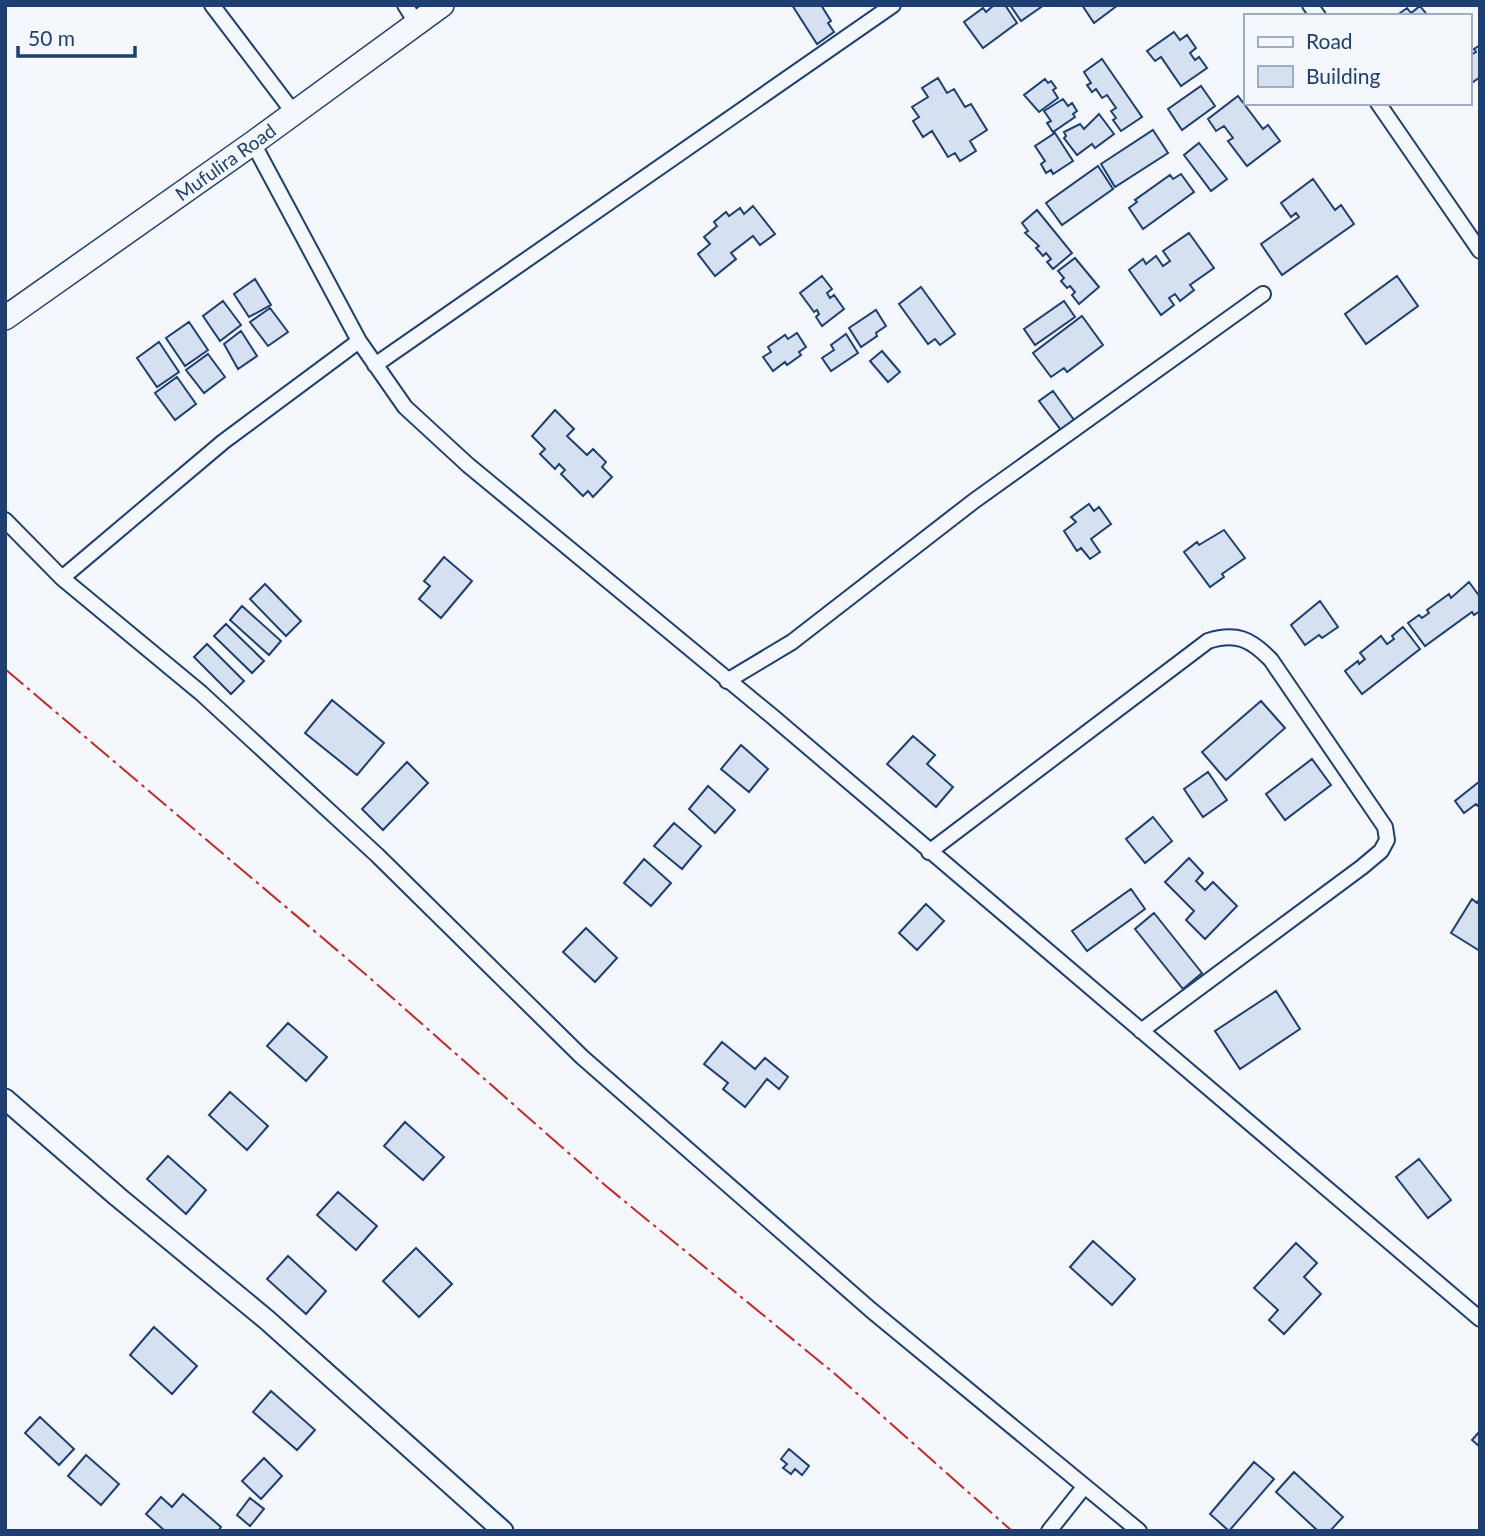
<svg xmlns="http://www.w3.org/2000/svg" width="1485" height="1536" viewBox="0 0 1485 1536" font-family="Lato,sans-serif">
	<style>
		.building { fill: #d5e0f0; stroke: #1d3f73; stroke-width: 2 }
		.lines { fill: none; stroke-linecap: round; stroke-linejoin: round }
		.street-casing { stroke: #1d3f73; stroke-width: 18 }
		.secondary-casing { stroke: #1d3f73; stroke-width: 23 }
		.primary-casing { stroke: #1d3f73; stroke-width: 26 }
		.street { stroke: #f4f7fb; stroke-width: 14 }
		.secondary { stroke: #f4f7fb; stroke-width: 19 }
		.primary { stroke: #f4f7fb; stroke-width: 23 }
		.power { stroke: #c62828; stroke-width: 2; stroke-dasharray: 24 5 3.5 5; stroke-linecap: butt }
		.labels { text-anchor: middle; stroke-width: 5; stroke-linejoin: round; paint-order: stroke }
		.street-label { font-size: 19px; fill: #1d3f73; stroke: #f4f7fb }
	</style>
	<rect width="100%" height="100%" fill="#f4f7fb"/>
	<path class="building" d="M792,5H821L831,21L828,23L834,32L817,44Z
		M994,5H1005L1017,23L983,48L964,22L983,8L986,12Z
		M1010,5H1044L1021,21Z
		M1082,5H1118L1094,23Z
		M1420,6L1428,16H1396L1407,8L1411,13Z
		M1174,32L1180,40L1187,35L1196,48L1190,53L1195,60L1199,57L1207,68L1181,86L1161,57L1155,61L1147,51Z
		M1480,45V77L1469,85V56L1476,52L1474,49Z
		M1102,59L1142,117L1121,131L1113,120L1116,118L1111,111L1116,108L1107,95L1102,98L1096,89L1092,92L1087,85L1091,83L1084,72Z
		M938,78L947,93L954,89L965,107L971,104L987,130L970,141L976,151L960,161L955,153L948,157L932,131L923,137L913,121L919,117L912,107L928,97L922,88Z
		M1045,79L1048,83L1051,81L1056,88L1053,90L1058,98L1039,112L1024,95Z
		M1201,86L1215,106L1182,130L1168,109Z
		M1238,96L1263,129L1268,125L1280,141L1247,166L1228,141L1233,138L1224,126L1216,131L1208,119Z
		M1063,99L1068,106L1072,103L1077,111L1073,114L1075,117L1053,132L1047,123L1051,121L1044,111Z
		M1099,114L1114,134L1095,148L1092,144L1077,155L1064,138L1066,136L1064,132L1080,124L1084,129Z
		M1153,130L1168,153L1115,187L1101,164Z
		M1055,133L1073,161L1053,174L1051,170L1046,173L1041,164L1045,161L1035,146Z
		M1199,143L1227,179L1211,191L1184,155Z
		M1098,166L1113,189L1062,225L1046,203Z
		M1181,174L1194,192L1143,229L1129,208L1137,202L1135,200L1170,175L1173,179Z
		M1313,179L1335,210L1341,205L1354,224L1282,275L1261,244L1299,217L1296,213L1291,217L1281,203Z
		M753,206L775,234L760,245L753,236L731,253L736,259L715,276L698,254L710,244L704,237L717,226L714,222L726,212L729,216L740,208L744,214Z
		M1037,210L1072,253L1053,269L1047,262L1051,259L1046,253L1043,256L1036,248L1039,246L1025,233L1028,231L1022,223Z
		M1189,233L1214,268L1190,285L1194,290L1180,301L1175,294L1169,298L1174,305L1161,315L1129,270L1143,259L1146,264L1156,256L1163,266L1170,261L1163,251Z
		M1075,258L1099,287L1079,304L1072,295L1075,292L1070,286L1067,288L1061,281L1064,278L1058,271Z
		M822,276L832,289L827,293L830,298L834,295L844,309L822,326L816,317L819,314L817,310L814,312L800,293Z
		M1397,276L1418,306L1366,344L1345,314Z
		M255,279L271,305L249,317L234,294Z
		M921,287L955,334L940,345L935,339L928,344L899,304Z
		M223,301L241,325L220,341L203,316Z
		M1064,301L1075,317L1035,345L1024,329Z
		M270,308L288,332L268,346L250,322Z
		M876,310L886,326L876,333L877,336L861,347L849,328Z
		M1082,316L1103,345L1067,372L1064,368L1051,377L1033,353Z
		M189,322L208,350L185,366L166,338Z
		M241,331L257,356L238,369L224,344Z
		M797,333L806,347L799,352L801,355L787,365L785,362L773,371L763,357L771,352L768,347L785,335L788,339Z
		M846,334L858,353L831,371L822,358L834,350L831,345Z
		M159,342L179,372L157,387L137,358Z
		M882,351L900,372L888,382L870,361Z
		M208,354L225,377L204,393L186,370Z
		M177,377L196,404L175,420L155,393Z
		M1053,391L1074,420L1061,430L1039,401Z
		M555,410L574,429L567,436L587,455L593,449L606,462L602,467L612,477L593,497L588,491L583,496L561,474L565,470L559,464L555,469L540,454L545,449L532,436Z
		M1089,504L1094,511L1099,507L1111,524L1091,539L1100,552L1090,559L1081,548L1077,551L1064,531L1076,522L1071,517Z
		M1224,530L1245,558L1222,574L1224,577L1210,587L1184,552L1197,542L1199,545Z
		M444,557L472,581L441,618L419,599L430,586L424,581Z
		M1469,582L1480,597V611L1474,615L1472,612L1425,646L1408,623L1419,615L1422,618L1429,613L1427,610L1449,594L1451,598Z
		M265,584L301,621L286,636L250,599Z
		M1320,601L1338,627L1322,638L1319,635L1305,645L1291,625Z
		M242,606L281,641L269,655L230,620Z
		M226,624L264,661L252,673L214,636Z
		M1403,627L1420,649L1362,694L1345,671L1358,661L1359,664L1365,659L1360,653L1381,636L1387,644L1394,639L1392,636Z
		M207,644L244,681L231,694L194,657Z
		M332,700L384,743L357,775L305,733Z
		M1261,701L1285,728L1226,780L1202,752Z
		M913,736L935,755L927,764L953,787L936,807L887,764Z
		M741,745L768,769L749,792L721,769Z
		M1312,759L1331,785L1285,820L1266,794Z
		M407,762L428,783L383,830L362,809Z
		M1208,772L1227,800L1203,817L1184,789Z
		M1480,781V808L1476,804L1464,813L1455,801Z
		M708,786L735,810L715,833L689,809Z
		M1153,817L1172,841L1145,863L1126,839Z
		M674,823L701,846L682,869L654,846Z
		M1189,858L1203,873L1196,881L1205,890L1213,882L1237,906L1205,939L1186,920L1194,911L1165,882Z
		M644,859L671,883L651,906L624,883Z
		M1131,889L1145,909L1087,951L1072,931Z
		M1480,898V951L1451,933L1472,899L1477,903Z
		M926,904L944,921L917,950L899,933Z
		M1154,913L1202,973L1183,989L1135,929Z
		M586,928L617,958L595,982L563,952Z
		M1276,991L1300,1029L1240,1069L1215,1031Z
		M288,1023L327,1057L306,1081L267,1046Z
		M722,1042L755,1069L765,1058L788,1077L779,1089L767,1079L745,1107L723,1089L728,1083L704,1064Z
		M230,1092L268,1126L247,1150L209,1115Z
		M405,1122L444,1157L423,1180L384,1146Z
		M168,1156L206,1190L186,1214L147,1179Z
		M1419,1159L1451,1200L1428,1218L1396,1177Z
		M338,1192L377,1226L356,1250L317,1215Z
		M1093,1241L1135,1279L1112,1305L1070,1267Z
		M1296,1243L1317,1263L1304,1277L1321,1294L1284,1334L1269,1320L1278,1310L1254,1288Z
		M416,1248L452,1284L419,1317L383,1281Z
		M288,1256L326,1291L306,1314L267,1279Z
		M154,1327L197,1366L172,1394L130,1355Z
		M271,1391L315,1430L297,1450L253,1412Z
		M40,1417L74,1449L59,1465L25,1433Z
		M1480,1431V1447L1472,1440Z
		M789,1449L809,1466L802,1475L795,1469L791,1474L783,1468L787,1464L781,1459Z
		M86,1455L119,1484L101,1505L68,1476Z
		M264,1458L282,1476L261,1499L242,1481Z
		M1254,1462L1274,1479L1229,1531L1210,1514Z
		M1294,1472L1343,1517L1330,1531H1318L1276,1492Z
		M183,1494L221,1527L218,1531H165L146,1514L161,1497L172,1507Z
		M250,1498L264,1509L250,1526L237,1515Z"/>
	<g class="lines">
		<defs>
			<path id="street" d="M212,5L294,113
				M405,5L417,24
				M1310,5L1318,16
				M1378,103L1480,251
				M253,143L359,341L405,407L468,465L773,717L1480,1319
				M375,365L893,5
				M5,520L62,578L201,693L377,855L582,1057L871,1310L1139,1531
				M62,578L223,442L359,341
				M727,681L792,642L974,501L1263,294
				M929,852L1208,641C1236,632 1251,639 1271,660L1385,827L1387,840L1381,851L1362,867L1141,1031
				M1049,1531L1084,1487"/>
			<path id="secondary" d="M5,1099L118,1197L267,1320L503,1531"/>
			<g id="primary">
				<path id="s1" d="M5,318L253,143L442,5"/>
			</g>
		</defs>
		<use href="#street" class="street-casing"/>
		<use href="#secondary" class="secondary-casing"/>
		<use href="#primary" class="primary-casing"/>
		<use href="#street" class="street"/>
		<use href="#secondary" class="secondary"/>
		<use href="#primary" class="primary"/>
		<path class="power" d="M5,669L371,979L606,1186L835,1374L1012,1531"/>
	</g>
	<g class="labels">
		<g class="street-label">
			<text dy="7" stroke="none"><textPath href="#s1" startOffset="270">Mufulira Road</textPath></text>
		</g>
	</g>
	<rect width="1485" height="1536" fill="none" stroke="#1d3f73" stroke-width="14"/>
	<rect x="1244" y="14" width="228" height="91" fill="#f4f7fb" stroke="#9eadc5" stroke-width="2"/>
	<rect x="1258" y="37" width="35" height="10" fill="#f4f7fb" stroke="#9eadc5" stroke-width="2"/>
	<text x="1306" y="49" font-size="21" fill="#1d3f73">Road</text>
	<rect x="1258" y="66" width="35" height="21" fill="#d5e0f0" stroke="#9eadc5" stroke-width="2"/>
	<text x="1306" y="84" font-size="21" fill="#1d3f73">Building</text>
	<path d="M18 46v10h117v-10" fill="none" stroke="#1d3f73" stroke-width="3.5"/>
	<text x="28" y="46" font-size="21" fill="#1d3f73" stroke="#f4f7fb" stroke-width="5" paint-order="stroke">50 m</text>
</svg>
